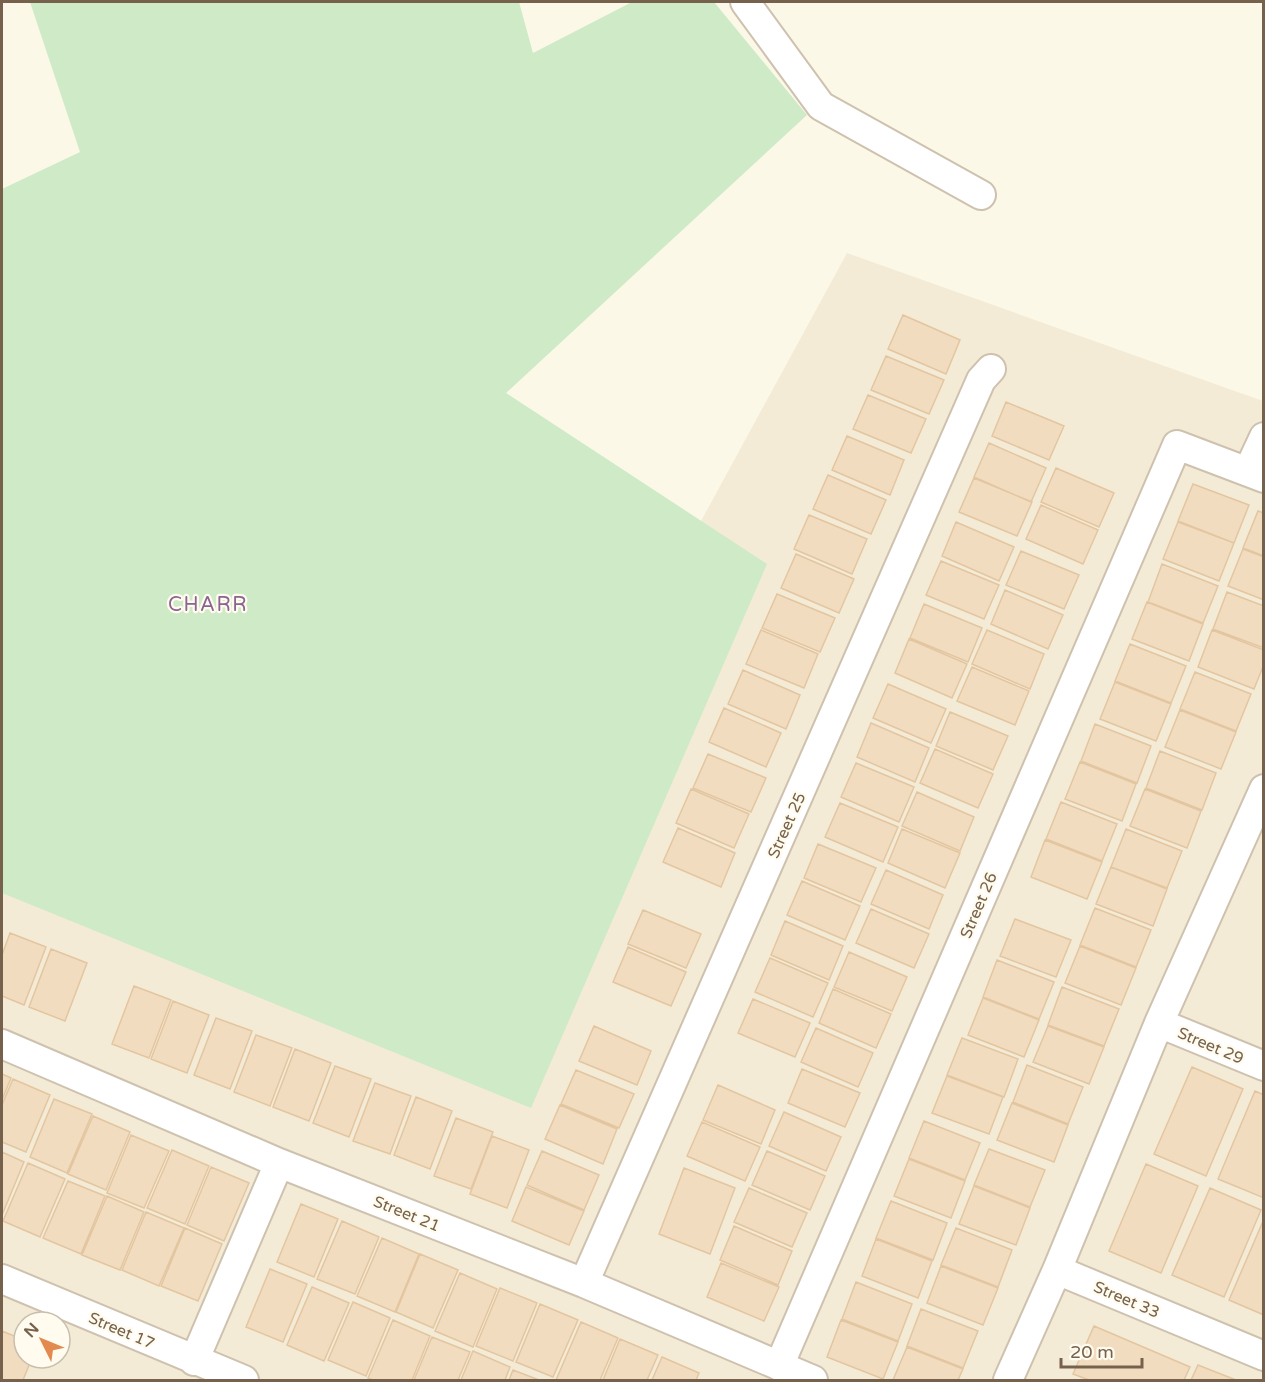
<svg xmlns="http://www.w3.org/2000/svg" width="1265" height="1382" viewBox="0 0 1265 1382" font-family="'Varela Round',sans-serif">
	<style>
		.residential { fill: #f4ebd6; fill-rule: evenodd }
		.green { fill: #ceeac6 }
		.building { fill: #f1dcc0; stroke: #e3c6a0; stroke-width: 1.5 }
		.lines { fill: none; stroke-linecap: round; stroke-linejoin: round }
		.street-casing { stroke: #cec1ae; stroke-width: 32 }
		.street { stroke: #fff; stroke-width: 28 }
		.labels { text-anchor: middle; stroke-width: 4.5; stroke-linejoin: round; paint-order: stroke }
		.street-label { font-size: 16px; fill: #76624c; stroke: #fffbee }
		.quarter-label { font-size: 20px; letter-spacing: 1.5px; fill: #8b6492; stroke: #fffbee }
	</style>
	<rect width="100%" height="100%" fill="#fcf8e8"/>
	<path class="residential" d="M847,253L1263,401V1380H2V600L701,521ZM24,1322H60V1358H24Z"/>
	<path class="green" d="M30,2H519L533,53L632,2H714L807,115L506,393L767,564L531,1108L2,893V189L80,152Z"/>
	<path class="building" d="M903,315L960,340L946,374L888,349Z
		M886,356L944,380L929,414L871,390Z
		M868,395L926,419L911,453L853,429Z
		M1006,402L1064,426L1049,460L992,436Z
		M847,436L904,460L890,495L832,470Z
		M989,443L1046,468L1031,502L974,477Z
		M1056,468L1114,493L1099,527L1041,502Z
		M828,475L886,500L871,534L813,509Z
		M974,478L1032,502L1017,536L959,512Z
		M1193,484L1249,505L1234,543L1178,521Z
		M1041,505L1098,530L1083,564L1026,539Z
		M1258,511L1264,513V556L1243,548Z
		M809,515L867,539L852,574L794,549Z
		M956,522L1014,547L999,581L942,556Z
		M1178,522L1234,543L1219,581L1163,559Z
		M1243,549L1264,557V600L1228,586Z
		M1021,551L1079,575L1064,609L1006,585Z
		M796,554L854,579L839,613L781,588Z
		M941,561L999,585L984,619L926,595Z
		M1162,564L1218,586L1203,623L1148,602Z
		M1005,590L1063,615L1048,649L991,624Z
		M1227,592L1264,606V648L1213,629Z
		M777,594L835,618L820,652L762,628Z
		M1147,602L1203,624L1189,661L1132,639Z
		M924,604L982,628L968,662L910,638Z
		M761,630L818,654L804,688L746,664Z
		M987,630L1044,654L1030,689L972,664Z
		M1212,630L1264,650V664L1254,689L1198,667Z
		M909,639L967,664L952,698L895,673Z
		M1130,644L1186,666L1171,703L1115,681Z
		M972,667L1029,691L1015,725L957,701Z
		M743,670L800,695L786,729L728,704Z
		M1195,672L1251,694L1236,731L1180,709Z
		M1115,682L1171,704L1156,741L1100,719Z
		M888,684L946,709L931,743L873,718Z
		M724,708L781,733L766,767L709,742Z
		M1180,710L1236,732L1221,769L1165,747Z
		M950,712L1008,736L993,770L936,746Z
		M871,723L929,748L915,782L857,757Z
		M1095,724L1151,746L1137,783L1081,761Z
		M935,749L993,774L978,808L920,783Z
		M1160,751L1216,773L1202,810L1146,788Z
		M708,754L766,778L751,812L693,788Z
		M1080,762L1136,784L1122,821L1065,799Z
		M856,763L914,787L899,822L841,797Z
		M691,789L749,814L734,848L676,823Z
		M1145,789L1201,811L1187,848L1130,826Z
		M917,792L974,817L960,851L902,826Z
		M1061,802L1117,824L1102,861L1046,839Z
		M840,803L898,827L883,862L825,837Z
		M678,828L735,853L721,887L663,862Z
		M902,829L960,853L945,888L888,863Z
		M1126,829L1182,851L1167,888L1111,867Z
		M1045,840L1102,862L1087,899L1031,877Z
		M818,844L876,868L861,902L804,878Z
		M1111,867L1167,889L1153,926L1096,904Z
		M886,870L943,895L929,929L871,904Z
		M802,881L860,906L845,940L787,915Z
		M1095,908L1151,930L1136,967L1080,945Z
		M871,909L929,934L914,968L856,943Z
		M643,910L701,934L686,968L628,944Z
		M1015,919L1071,940L1056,977L1000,956Z
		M785,921L843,946L829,980L771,955Z
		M10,933L46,947L24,1005L2,996V955Z
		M1080,946L1136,968L1121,1005L1065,983Z
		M628,947L686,972L671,1006L613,982Z
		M51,949L87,963L65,1021L29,1007Z
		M849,952L907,977L892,1011L834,987Z
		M770,958L828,983L813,1017L755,992Z
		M997,960L1054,982L1039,1019L983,997Z
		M134,986L171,1000L149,1058L112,1044Z
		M1062,987L1119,1009L1104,1046L1048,1025Z
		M833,989L891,1014L876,1048L819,1023Z
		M983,998L1039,1020L1024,1057L968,1035Z
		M753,999L810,1023L795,1057L738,1033Z
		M173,1001L209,1015L187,1073L151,1059Z
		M216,1018L252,1031L230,1089L194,1075Z
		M594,1026L651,1051L637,1085L579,1061Z
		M1048,1026L1104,1047L1089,1084L1033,1062Z
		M816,1028L873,1053L858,1087L801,1062Z
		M256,1035L292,1048L270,1106L234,1092Z
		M962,1038L1018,1059L1004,1097L947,1075Z
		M295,1049L331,1063L309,1121L273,1107Z
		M1027,1065L1083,1087L1068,1124L1013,1102Z
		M335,1066L371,1079L349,1137L313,1123Z
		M1192,1067L1243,1089L1206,1176L1154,1154Z
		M802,1069L860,1093L845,1127L788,1103Z
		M576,1070L634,1094L619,1128L561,1104Z
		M2,1074L11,1078L2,1100Z
		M947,1076L1003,1097L989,1134L932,1113Z
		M13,1079L50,1095L26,1152L2,1142V1105Z
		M375,1083L411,1096L390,1154L353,1141Z
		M718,1085L775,1110L761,1144L703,1120Z
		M1255,1091L1264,1095V1198L1218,1179Z
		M416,1097L452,1111L430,1169L394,1155Z
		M54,1099L92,1114L67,1173L30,1157Z
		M1012,1103L1068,1125L1054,1162L997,1140Z
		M560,1105L617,1129L603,1164L545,1139Z
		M784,1112L841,1137L826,1171L769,1146Z
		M93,1116L130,1132L106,1190L68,1174Z
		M456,1118L493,1132L471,1189L434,1176Z
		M924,1121L980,1143L965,1180L909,1158Z
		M702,1122L760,1147L745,1181L687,1156Z
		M131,1135L169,1151L144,1208L107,1193Z
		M492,1136L529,1150L507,1208L470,1194Z
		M989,1149L1045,1170L1030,1207L974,1185Z
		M172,1150L209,1166L185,1224L147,1208Z
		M542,1151L599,1175L584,1210L527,1185Z
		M767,1151L825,1176L810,1210L752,1185Z
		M2,1152L24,1162L2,1215Z
		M909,1159L965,1181L951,1218L894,1196Z
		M28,1163L65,1179L40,1237L3,1221Z
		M1146,1164L1198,1186L1161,1273L1109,1251Z
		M211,1167L249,1183L224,1241L187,1225Z
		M684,1168L735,1188L710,1254L659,1234Z
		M68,1181L105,1196L81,1254L43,1238Z
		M974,1186L1030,1208L1016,1245L959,1224Z
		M526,1187L584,1211L569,1245L512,1221Z
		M749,1188L807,1213L792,1247L734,1222Z
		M1210,1188L1261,1210L1224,1297L1172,1275Z
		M107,1196L144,1212L120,1270L82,1255Z
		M891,1201L947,1223L933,1260L876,1238Z
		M301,1204L338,1219L314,1277L277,1262Z
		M146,1212L184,1228L159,1286L122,1270Z
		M1264,1219V1315L1229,1300Z
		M342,1221L379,1237L355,1294L317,1279Z
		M734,1226L792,1251L778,1285L720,1260Z
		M185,1228L222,1244L198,1301L161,1286Z
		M956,1228L1012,1250L998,1287L941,1265Z
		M382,1238L419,1254L395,1312L357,1296Z
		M876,1239L932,1261L918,1298L862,1276Z
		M420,1254L458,1270L433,1328L396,1312Z
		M721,1263L779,1287L764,1321L707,1297Z
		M941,1266L998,1288L983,1325L927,1303Z
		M270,1269L307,1284L283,1342L246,1327Z
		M460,1273L497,1289L473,1347L435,1331Z
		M856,1282L912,1304L898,1341L842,1319Z
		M312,1287L349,1303L324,1361L287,1345Z
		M500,1288L537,1303L513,1361L476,1346Z
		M353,1302L390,1318L366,1376L328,1360Z
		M540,1304L578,1320L553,1377L516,1362Z
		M921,1309L978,1331L963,1368L907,1346Z
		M393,1320L430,1336L412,1380H373L368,1378Z
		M841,1320L898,1342L883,1379L827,1357Z
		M581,1322L618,1338L600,1380H556Z
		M1094,1326L1190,1367L1184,1380H1089L1073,1374Z
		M2,1331L24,1340V1358H32L23,1380H2Z
		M432,1337L470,1352L458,1380H414Z
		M620,1339L658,1355L647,1380H603Z
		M907,1347L963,1369L958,1380H893Z
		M473,1351L510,1367L505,1380H461Z
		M662,1357L699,1373L696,1380H652Z
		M1198,1365L1236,1380H1191Z
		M513,1370L539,1380H509Z"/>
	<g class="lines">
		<defs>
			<path id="street" d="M745,2L821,106L981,195
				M1248,471L1264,437
				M1159,1023L1264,1066
				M2,1044L279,1163L584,1283L813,1380
				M1057,1270L1264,1356
				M2,1279L244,1380
				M584,1283L981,380L991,369
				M194,1361L279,1163
				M779,1366L1177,445L1264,478
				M1008,1380L1057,1270L1159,1023L1264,789"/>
		</defs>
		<use href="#street" class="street-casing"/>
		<use href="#street" class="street"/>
	</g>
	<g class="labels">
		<g class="street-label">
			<text transform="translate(786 825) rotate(-66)" y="6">Street 25</text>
			<text transform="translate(978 905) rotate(-67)" y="6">Street 26</text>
			<text transform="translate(1211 1045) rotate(23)" y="6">Street 29</text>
			<text transform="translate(407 1213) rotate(22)" y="6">Street 21</text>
			<text transform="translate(1127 1299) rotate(23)" y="6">Street 33</text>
			<text transform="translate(122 1330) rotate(23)" y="6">Street 17</text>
		</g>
		<g class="quarter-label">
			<text x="208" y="611">CHARR</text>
		</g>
	</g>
	<rect width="1265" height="1382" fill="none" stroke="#76624c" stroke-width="6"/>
	<g transform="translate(42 1340) rotate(313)"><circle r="28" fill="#fffbee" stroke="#c8bead" stroke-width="1.5"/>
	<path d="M0-4.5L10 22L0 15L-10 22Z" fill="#e38a50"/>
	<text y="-9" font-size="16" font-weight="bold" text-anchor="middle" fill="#76624c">N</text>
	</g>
	<path d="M1061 1358v9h81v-9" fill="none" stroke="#76624c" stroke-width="3"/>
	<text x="1070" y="1358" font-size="18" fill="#76624c" stroke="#fffbee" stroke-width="4.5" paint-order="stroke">20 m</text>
</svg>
